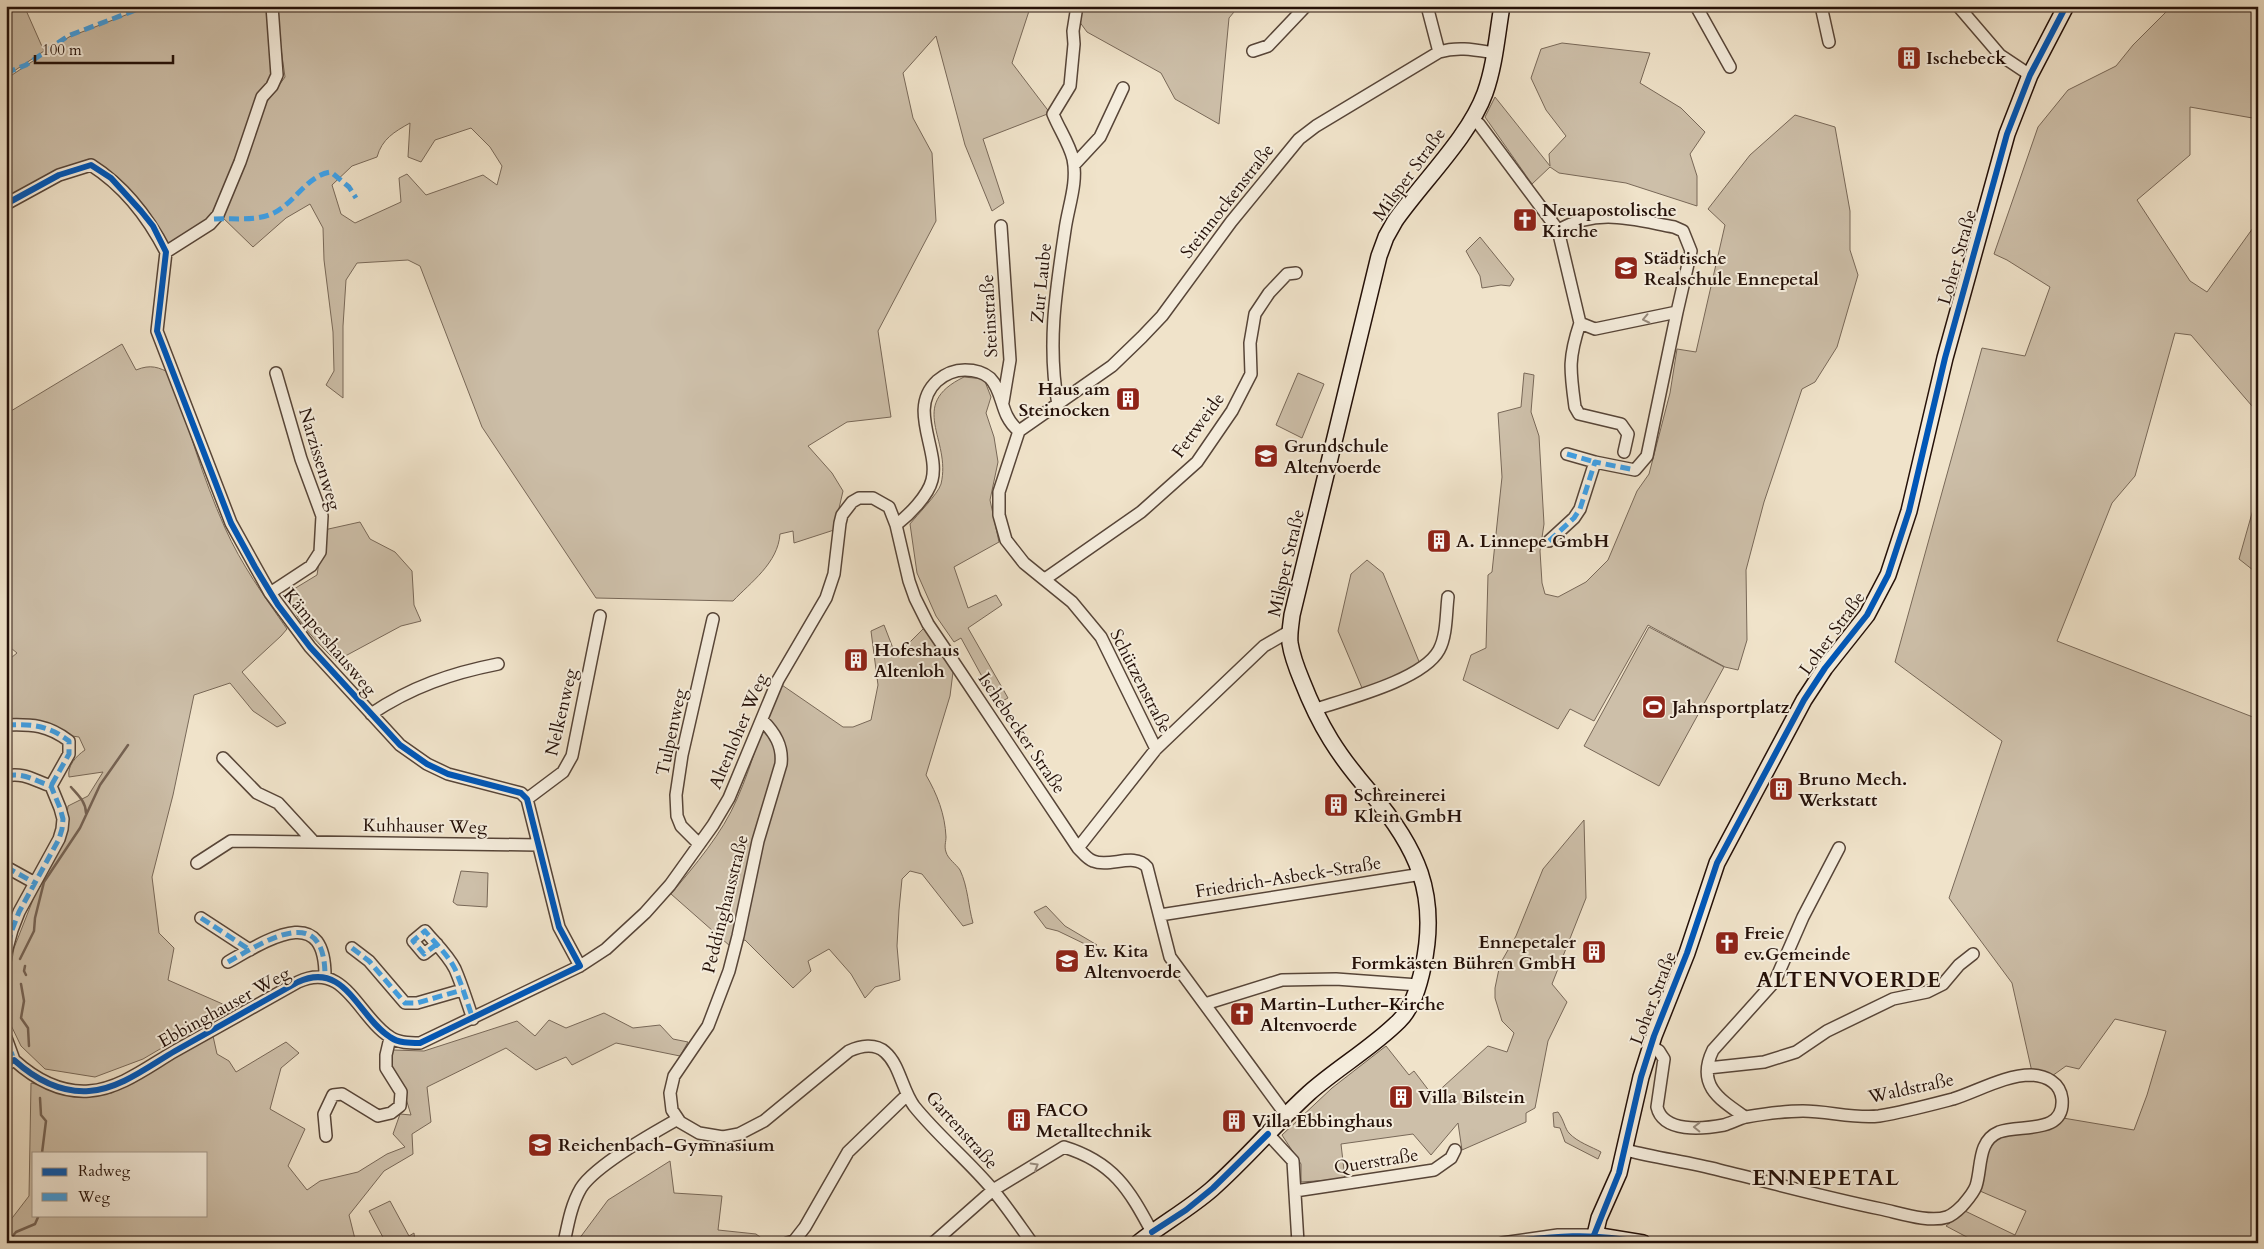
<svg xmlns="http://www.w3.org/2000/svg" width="2264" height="1249" viewBox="0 0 2264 1249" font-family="Cardo,serif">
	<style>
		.green { fill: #cdbfa9; stroke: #786858; fill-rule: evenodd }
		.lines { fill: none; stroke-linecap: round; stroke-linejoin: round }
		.stream { stroke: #756355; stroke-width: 2.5 }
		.street-casing { stroke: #574538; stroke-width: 14 }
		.secondary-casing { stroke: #241008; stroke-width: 18 }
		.street { stroke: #f5eddd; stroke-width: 11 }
		.secondary { stroke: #f5eddd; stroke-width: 15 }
		.quiet { stroke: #3ea1e9; stroke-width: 5; stroke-dasharray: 10 5; stroke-linecap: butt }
		.cycleway-casing { stroke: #f5eddd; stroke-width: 9 }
		.cycleway { stroke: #0057b8; stroke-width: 6 }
		.oneway { stroke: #978a7d }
		.labels { text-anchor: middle; stroke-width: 4; stroke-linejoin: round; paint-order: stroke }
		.poi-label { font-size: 18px; font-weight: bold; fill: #241008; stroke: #f5eddd; text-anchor: start }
		.street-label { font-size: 18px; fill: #241008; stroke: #f5eddd }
		.district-label { font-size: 22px; font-weight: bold; letter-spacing: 1px; fill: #241008; stroke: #f5eddd }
	</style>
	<rect width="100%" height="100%" fill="#f0e3ca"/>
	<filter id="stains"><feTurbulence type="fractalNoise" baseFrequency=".004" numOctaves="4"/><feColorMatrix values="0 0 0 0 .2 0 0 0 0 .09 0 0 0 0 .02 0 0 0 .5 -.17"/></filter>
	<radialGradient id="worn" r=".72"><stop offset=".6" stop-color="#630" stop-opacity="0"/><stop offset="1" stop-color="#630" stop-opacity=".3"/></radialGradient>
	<path class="green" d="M6,6H27L25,8L44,51L8,75L9,77L69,37L149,6H270L275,67L216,213L207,223L169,245L90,161L6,201Z
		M275,6H1062L1029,11L1012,63L1050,113L983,139L1004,203L992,211L965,145L936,36L903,73L913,118L932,153L936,221L878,331L891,417L847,422L808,446L832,473L843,491L834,530L794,543L793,531L780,534C778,563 751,582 733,601L596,598L482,427L420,266L408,260L357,263L346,280L343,326V398L326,385L334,371L333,332L324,260L323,228L310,204L286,218L253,247L219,214L266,103L285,77ZM410,123L408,157L421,162L435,140L471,128L490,147L502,166L497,185L483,175L426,195L407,174L399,178L401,202L355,223L341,214L332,185L352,166L377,157C382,139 394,132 410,123Z
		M1068,6H1239L1229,18L1219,124L1175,99L1161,73L1087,32Z
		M2172,6H2258V119L2190,107V155L2137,200L2190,281L2207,292L2258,221V413L2191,335L2175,333L2135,476L2112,503L2057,641L2258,719V1243H1978L1946,1226L1965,1211L2015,1235L2026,1211L1980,1191L1986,1154L1991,1142L2005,1134L2048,1130L2063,1118L2134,1130L2147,1095L2166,1031L2115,1019L2079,1069L2066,1066L2052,1076L2032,1072L2012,983L1949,898L2002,741L1895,662L1982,348L2025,356L2050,287L2007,260L1994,254L2038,127L2068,90L2116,66L2133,45Z
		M1562,43L1650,53L1640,83L1681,108L1705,132L1690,154L1697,176V206L1626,183L1559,173L1550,167L1532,184L1485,117L1495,97L1550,166L1549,154L1566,136L1546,110L1531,78L1541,49Z
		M1795,115L1835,127L1850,211V250L1858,275L1837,347L1815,382L1802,389L1764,502L1746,570L1747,640L1738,670L1725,667L1648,625L1594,721L1570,709L1558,729L1463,680L1471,655L1486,648L1488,575L1492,572L1502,477L1498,413L1521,407L1524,373L1534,375L1531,412L1539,436L1544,524L1540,551L1542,583L1545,594L1558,597L1586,582L1608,560L1637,491L1649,474L1670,393L1677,349L1696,352L1725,225L1708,209L1750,155Z
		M1480,237L1514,279L1510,286L1501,285L1482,288L1480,276L1466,251Z
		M122,344L136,370C151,364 158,367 172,374C188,427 202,476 225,528C241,564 264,596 287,629L281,636L242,672L286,723L277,727L253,711L230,683L194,695L173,795L152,877L159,933L174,948L168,980L234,1009L211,1024L177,1039L143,1059L95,1077L45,1069L21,1046L8,1019L9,977L14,948L40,882L65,830L68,806L88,796L103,772L69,777C67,766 76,756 85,750L79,737L6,727V662L17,653L6,644V414Z
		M1298,373L1324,384L1302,438L1276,425Z
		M964,377L984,379L991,397L986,413L994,437L998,462L990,500L999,542L954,567L968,608L996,595L1002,605L968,628L1008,698L997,704L961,638L954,642L936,616L917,573L910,524C917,515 938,494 941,484C952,439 906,405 964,377Z
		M2258,492V574L2239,559Z
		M360,522L370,539L395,552L412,571L414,605L421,621L401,626L336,661C318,643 291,618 289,592L317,575L324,530Z
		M1367,560L1383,573L1420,664L1403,676L1362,688L1338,631L1351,574Z
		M884,625L896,656L925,627L953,672L950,696L926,775C937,794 945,814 946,837C946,842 944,846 946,852C948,859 956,864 960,870C968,887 968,905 973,923L963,926L922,874L910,871L902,879L899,910L897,946L900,980L875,987L865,998L851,974L829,949L808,961L811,971L793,988L745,940L730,946L671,894C695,865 722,834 737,799C754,761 763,721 779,683L843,727H853L871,720L878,685L871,631Z
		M1649,627L1724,667L1659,786L1584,746Z
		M1584,820L1586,898L1552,984L1567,1002L1548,1041L1535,1108L1526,1113V1122L1462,1150L1458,1123L1431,1155L1413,1134L1341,1144L1345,1179L1301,1182V1164L1282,1135L1332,1088L1386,1046L1409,1075L1414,1071L1433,1096L1488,1046L1507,1052L1514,1033L1502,1021L1495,998V988L1500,964L1516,936L1543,869Z
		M461,871L488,873L487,907L457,905L453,902Z
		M1046,906L1065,926L1097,945H1087L1058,931L1046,928L1034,912Z
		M604,1013L633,1028L660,1025L673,1039L688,1042L680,1056L616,1043L572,1065L566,1057L536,1070L506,1048L427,1087L431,1122L412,1134L413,1154L384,1171L349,1215L356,1243H6V1226L29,1196L31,1083L90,1096L112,1093L213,1036L217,1054L229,1061L236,1072L286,1042L299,1053L281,1068L270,1109L305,1129L288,1166L307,1190L320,1181L358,1172L387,1154L405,1147L393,1134L400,1114L411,1115L403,1089L391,1064L393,1050L424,1051L517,1021L535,1036L549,1020L566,1028ZM34,1153H206V1215H34Z
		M1558,1112C1564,1120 1565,1129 1569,1133C1577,1142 1592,1147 1601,1152L1598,1159L1565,1142L1560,1128L1554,1127L1553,1113Z
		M670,1161L674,1193L722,1196L718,1230L756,1234L768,1243H576L608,1200Z
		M390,1201L409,1236L414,1233L415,1243H386L369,1211Z"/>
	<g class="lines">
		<path class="stream" d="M71,787C78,795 86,802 86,813
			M20,959L34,931L35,918L44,882L80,828L100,785L128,745
			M25,966L24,971L26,975
			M21,984L24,1001L21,1018L28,1028L29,1046
			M40,1098L41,1115L46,1121L42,1153
			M7,1243L16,1232L35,1224L39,1215"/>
		<defs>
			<path id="street" d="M1427,6L1439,52
				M1696,6L1730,67
				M1821,6L1829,42
				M1958,6L2000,55L2030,75
				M1253,51L1268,46L1306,6
				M1472,120L1479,124L1558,230L1580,323L1595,329L1677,312L1691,251L1683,231L1674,227C1631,219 1599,208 1558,230
				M1074,165L1100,137L1123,88
				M6,204L59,175L91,165C124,186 148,217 166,252
				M1001,226L1010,360L1003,402
				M166,252L157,331L231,523L270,593L310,647L400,745L427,764L448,774L521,793L527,799L559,927L580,966
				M166,252L210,224L218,215L240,162L262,97L272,86L277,75L272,6
				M1580,323C1568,359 1570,370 1575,407L1579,414L1621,424L1628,434L1624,452
				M1058,405C1047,344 1056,290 1065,230C1068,207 1078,183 1073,159C1069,143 1059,129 1053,114L1070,86L1074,44L1073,31L1077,6
				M1019,431L1112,366L1142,337L1162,316L1231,222L1299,139L1316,126L1439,52C1458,46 1476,50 1495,53
				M1019,431L999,492V515L1006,540L1024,563L1072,602L1101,637L1156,749
				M1567,454L1595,462
				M896,525C909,515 928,496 932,480C940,450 907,409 937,381C945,374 955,370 965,370C974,370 983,372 990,378C1000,388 1001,404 1007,416C1010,422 1014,427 1019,431
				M1549,541L1574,518L1580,509L1595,462L1635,470L1647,456L1677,312
				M1045,579L1141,512L1197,462L1232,411L1251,374L1250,343L1255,314L1269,293L1287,274L1296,273
				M270,593L311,566L320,552L322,516L301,459L276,373
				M1313,710C1346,699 1423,680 1439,650C1447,635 1446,613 1448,597
				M371,714C411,687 452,673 498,664
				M762,720C775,733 783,746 781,764L758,841L738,936L729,971L708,1026L674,1076L670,1093L672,1110L680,1122L699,1133L723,1137L739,1134L764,1121L849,1051C860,1046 875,1043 885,1052C900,1065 902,1090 914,1106C938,1136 969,1161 993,1190C1007,1207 1019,1225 1032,1243
				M6,725C32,724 48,725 69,741V754L51,786
				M223,758L257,793L278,803L312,840
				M6,776C24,772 35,781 51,786L60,808L63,819L62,829L59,839L19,912L12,930L6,952
				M527,799L563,772L572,756L600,616
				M699,844L681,826L677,816L676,795L682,755L713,619
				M1078,848L1156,749L1264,646L1290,631
				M197,863L231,841L538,845
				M6,867L35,883
				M1160,915L1422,874
				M201,918L250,950
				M437,944L424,954L413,941L425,931C435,943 448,955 455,969C462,985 467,1002 473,1019
				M352,948L369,961L405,1003H417L462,990
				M228,962C267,940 326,901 325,978
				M1205,1004L1282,980L1336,979L1418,985
				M6,1038L14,1060
				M6,1065L14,1060C35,1079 60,1093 89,1091C120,1089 149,1066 175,1051C216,1028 257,1005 298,982C345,960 358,1017 390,1037C398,1043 410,1043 420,1043L580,966L606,949L645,913L670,885L713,825L729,798L778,680L826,598L834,574L840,523L842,515L852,502L859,498H873L889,507L896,525L909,581L915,598L928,624L949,655L1078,848C1083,853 1087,859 1093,861C1110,868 1134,852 1147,867L1170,957L1286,1115
				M1708,1068L1764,1062L1796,1052L1827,1031L1893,999L1927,992L1943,984L1959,965L1973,954
				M1745,1117C1719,1099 1696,1085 1713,1050L1775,981L1803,917L1839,848
				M1268,1134L1293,1161L1298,1243
				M326,1136L324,1114L333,1095L342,1094L378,1116L391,1113L400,1106L401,1092L386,1068V1055L390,1038
				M1626,1150C1656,1158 1688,1162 1719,1170C1773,1183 1827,1198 1881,1209C1900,1213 1929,1223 1947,1217C1953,1215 1958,1210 1962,1206C1967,1200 1973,1194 1976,1186C1982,1168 1977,1141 1999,1132C2021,1124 2065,1135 2062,1099C2060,1082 2046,1076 2031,1075C2005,1075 1978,1091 1953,1099C1930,1105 1904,1112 1879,1116C1855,1119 1828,1111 1803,1111C1785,1111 1764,1114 1746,1117C1738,1119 1731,1123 1724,1125C1703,1129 1663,1133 1657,1107L1664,1059L1659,1051L1651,1046
				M1295,1191L1434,1170L1451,1158L1455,1150
				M564,1243C568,1224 571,1205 581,1188C596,1165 653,1133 678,1119
				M787,1243L794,1241L805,1227L848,1152L907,1095
				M933,1243L993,1190L1064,1147C1113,1162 1129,1189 1152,1232
				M1502,1243L1558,1235H1594"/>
			<path id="secondary" d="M1594,1235L1643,1243
				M1138,1243C1162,1224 1189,1209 1212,1189C1246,1159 1275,1124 1309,1093C1337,1068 1372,1048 1399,1021C1413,1007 1419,986 1423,967C1439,894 1417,847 1370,792C1338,755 1320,727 1302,681C1297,669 1292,656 1290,643C1289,634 1291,624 1292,615L1379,256L1386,237L1395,221C1423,181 1469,137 1485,93C1495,65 1497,35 1502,6
				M1593,1243L1599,1218L1619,1173L1641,1077L1654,1036L1687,953L1717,863L1804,700L1825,668L1867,615L1888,575L1909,511L1945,358L2007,134L2030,75L2066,6"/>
		</defs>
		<use href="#street" class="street-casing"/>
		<use href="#secondary" class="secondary-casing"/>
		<use href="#street" class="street"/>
		<use href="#secondary" class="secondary"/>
		<path class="quiet" d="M6,73L26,65L68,36L146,6
			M214,219C231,218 253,221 269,215C293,207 306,175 331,172L349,187L356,198
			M1567,454L1595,462
			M1549,541L1574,518L1580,509L1595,462L1635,470
			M6,725C32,724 48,725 69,741V754L51,786
			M6,776C24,772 35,781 51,786L60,808L63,819L62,829L59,839L19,912L12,930L6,952
			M6,867L35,883
			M201,918L250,950
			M437,944L424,954L413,941L425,931C435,943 448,955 455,969C462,985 467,1002 473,1019
			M352,948L369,961L405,1003H417L462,990
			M228,962C267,940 326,901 325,978
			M6,1038L14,1060"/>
		<defs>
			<path id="cycleway" d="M6,204L59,175L91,165L111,178L141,211L153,226L166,252L157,331L231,523L255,567L278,605L310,647L400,745L427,764L448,774L521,793L527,799L559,927L580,966L420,1043C410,1043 398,1043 390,1037C358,1017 345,960 298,982C257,1005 216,1028 175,1051C149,1066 120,1089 89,1091C60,1093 35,1079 14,1060L6,1065
				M1152,1232L1186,1210L1213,1188L1268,1134
				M1594,1235L1619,1173L1641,1077L1654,1036L1687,953L1717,863L1804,700L1825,668L1867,615L1888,575L1909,511L1945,358L2007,134L2030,75L2066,6
				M1502,1243C1552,1236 1593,1232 1643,1243"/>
		</defs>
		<use href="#cycleway" class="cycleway-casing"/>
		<use href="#cycleway" class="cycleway"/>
	</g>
	<defs><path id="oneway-chevron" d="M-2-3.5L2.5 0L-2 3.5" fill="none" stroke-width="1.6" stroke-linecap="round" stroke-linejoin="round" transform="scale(1.25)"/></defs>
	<g class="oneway">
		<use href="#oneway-chevron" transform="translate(1646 319) rotate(168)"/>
		<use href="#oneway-chevron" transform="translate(1697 1127) rotate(-179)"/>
		<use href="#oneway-chevron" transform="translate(1035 1166) rotate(-31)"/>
	</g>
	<defs>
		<symbol id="building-square" viewBox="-11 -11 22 22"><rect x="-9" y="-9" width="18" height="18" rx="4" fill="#8f2418" stroke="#f5eddd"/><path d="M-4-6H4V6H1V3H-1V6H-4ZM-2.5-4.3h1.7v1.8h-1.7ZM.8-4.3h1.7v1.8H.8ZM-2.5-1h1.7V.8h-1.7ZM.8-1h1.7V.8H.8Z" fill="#fff"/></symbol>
		<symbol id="church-square" viewBox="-11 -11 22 22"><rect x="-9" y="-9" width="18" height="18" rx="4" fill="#8f2418" stroke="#f5eddd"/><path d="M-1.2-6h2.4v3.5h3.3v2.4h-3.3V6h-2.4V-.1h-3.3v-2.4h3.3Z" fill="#fff"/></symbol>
		<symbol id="school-square" viewBox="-11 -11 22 22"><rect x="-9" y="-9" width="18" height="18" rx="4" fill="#8f2418" stroke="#f5eddd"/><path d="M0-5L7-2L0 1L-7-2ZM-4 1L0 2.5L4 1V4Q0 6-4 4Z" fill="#fff"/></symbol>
		<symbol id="stadium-square" viewBox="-11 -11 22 22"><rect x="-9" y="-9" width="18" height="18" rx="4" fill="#8f2418" stroke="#f5eddd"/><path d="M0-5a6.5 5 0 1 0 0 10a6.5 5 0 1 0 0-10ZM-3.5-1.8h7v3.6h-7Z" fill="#fff"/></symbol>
	</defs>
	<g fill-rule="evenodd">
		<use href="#building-square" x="1895" y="44" width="28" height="28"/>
		<use href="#church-square" x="1511" y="206" width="28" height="28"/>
		<use href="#school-square" x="1612" y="254" width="28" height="28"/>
		<use href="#building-square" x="1114" y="385" width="28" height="28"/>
		<use href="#school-square" x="1252" y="442" width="28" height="28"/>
		<use href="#building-square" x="1425" y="527" width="28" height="28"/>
		<use href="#building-square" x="842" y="646" width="28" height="28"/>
		<use href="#stadium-square" x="1640" y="693" width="28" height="28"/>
		<use href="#building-square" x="1767" y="775" width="28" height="28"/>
		<use href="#building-square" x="1322" y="791" width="28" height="28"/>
		<use href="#church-square" x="1713" y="929" width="28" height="28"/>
		<use href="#building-square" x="1580" y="938" width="28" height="28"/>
		<use href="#school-square" x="1053" y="947" width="28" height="28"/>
		<use href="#church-square" x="1228" y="1000" width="28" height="28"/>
		<use href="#building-square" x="1387" y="1083" width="28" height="28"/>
		<use href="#building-square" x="1005" y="1106" width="28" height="28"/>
		<use href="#building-square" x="1220" y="1107" width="28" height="28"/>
		<use href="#school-square" x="526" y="1131" width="28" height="28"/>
	</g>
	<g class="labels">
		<g class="poi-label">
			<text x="1926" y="64">Ischebeck</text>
			<text x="1542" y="216">Neuapostolische<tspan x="1542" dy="21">Kirche</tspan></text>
			<text x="1644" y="264">Städtische<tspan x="1644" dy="21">Realschule Ennepetal</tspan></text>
			<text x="1110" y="395" text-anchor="end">Haus am<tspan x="1110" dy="21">Steinocken</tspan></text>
			<text x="1284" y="452">Grundschule<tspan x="1284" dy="21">Altenvoerde</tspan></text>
			<text x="1456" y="547">A. Linnepe GmbH</text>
			<text x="874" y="656">Hofeshaus<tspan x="874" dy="21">Altenloh</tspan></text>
			<text x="1672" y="713">Jahnsportplatz</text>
			<text x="1798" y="785">Bruno Mech.<tspan x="1798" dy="21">Werkstatt</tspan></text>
			<text x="1354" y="801">Schreinerei<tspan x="1354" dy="21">Klein GmbH</tspan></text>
			<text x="1744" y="939">Freie<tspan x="1744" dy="21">ev.Gemeinde</tspan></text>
			<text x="1576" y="948" text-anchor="end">Ennepetaler<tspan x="1576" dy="21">Formkästen Bühren GmbH</tspan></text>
			<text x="1084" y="957">Ev. Kita<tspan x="1084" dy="21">Altenvoerde</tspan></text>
			<text x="1260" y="1010">Martin-Luther-Kirche<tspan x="1260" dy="21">Altenvoerde</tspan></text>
			<text x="1418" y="1103">Villa Bilstein</text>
			<text x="1036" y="1116">FACO<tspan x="1036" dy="21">Metalltechnik</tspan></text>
			<text x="1252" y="1127">Villa Ebbinghaus</text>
			<text x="558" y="1151">Reichenbach-Gymnasium</text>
		</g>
		<g class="street-label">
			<text transform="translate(1409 174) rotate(-54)" y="6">Milsper Straße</text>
			<text transform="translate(1227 201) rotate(-52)" y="6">Steinnockenstraße</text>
			<text transform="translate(1957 257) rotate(-74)" y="6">Loher Straße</text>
			<text transform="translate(1041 283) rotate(-84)" y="6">Zur Laube</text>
			<text transform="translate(989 316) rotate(-93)" y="6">Steinstraße</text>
			<text transform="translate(1198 425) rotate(-54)" y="6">Fettweide</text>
			<text transform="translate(320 459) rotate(73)" y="6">Narzissenweg</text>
			<text transform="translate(1286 563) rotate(-77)" y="6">Milsper Straße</text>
			<text transform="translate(1832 633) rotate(-54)" y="6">Loher Straße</text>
			<text transform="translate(330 642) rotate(50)" y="6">Kämpershausweg</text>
			<text transform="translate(1141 681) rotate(63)" y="6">Schützenstraße</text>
			<text transform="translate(561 712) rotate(-77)" y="6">Nelkenweg</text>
			<text transform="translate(738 731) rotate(-67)" y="6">Altenloher Weg</text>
			<text transform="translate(671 732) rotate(-78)" y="6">Tulpenweg</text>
			<text transform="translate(1022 733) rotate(56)" y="6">Ischebecker Straße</text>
			<text transform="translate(425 826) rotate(1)" y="6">Kuhhauser Weg</text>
			<text transform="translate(1288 877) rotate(-9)" y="6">Friedrich-Asbeck-Straße</text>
			<text transform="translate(725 904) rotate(-76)" y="6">Peddinghausstraße</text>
			<text transform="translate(1653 998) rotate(-69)" y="6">Loher Straße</text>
			<text transform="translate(224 1007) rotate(-29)" y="6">Ebbinghauser Weg</text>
			<text transform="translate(1911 1088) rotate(-12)" y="6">Waldstraße</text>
			<text transform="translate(962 1130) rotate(48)" y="6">Gartenstraße</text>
			<text transform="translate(1376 1161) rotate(-9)" y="6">Querstraße</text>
		</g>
		<g class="district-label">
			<text x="1849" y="987">ALTENVOERDE</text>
			<text x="1826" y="1185">ENNEPETAL</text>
		</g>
	</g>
	<rect width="2264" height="1249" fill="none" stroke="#f0e3ca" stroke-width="25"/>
	<rect x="8" y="8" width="2249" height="1234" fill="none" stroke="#241008" stroke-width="2.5"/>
	<rect x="12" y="12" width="2239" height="1224" fill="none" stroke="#241008"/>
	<rect x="32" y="1152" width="175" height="65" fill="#f5eddd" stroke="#a19588"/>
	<rect x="42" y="1168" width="25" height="8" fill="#0057b8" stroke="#a19588"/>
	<text x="78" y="1176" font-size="15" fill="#241008">Radweg</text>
	<rect x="42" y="1193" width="25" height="8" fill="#3ea1e9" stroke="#a19588"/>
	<text x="78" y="1202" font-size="15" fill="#241008">Weg</text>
	<path d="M35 55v8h138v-8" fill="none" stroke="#241008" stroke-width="2.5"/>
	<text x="42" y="55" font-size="15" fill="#241008" stroke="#f5eddd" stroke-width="4" paint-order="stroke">100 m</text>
	<rect width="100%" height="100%" filter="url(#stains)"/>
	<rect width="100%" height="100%" fill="url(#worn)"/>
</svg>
